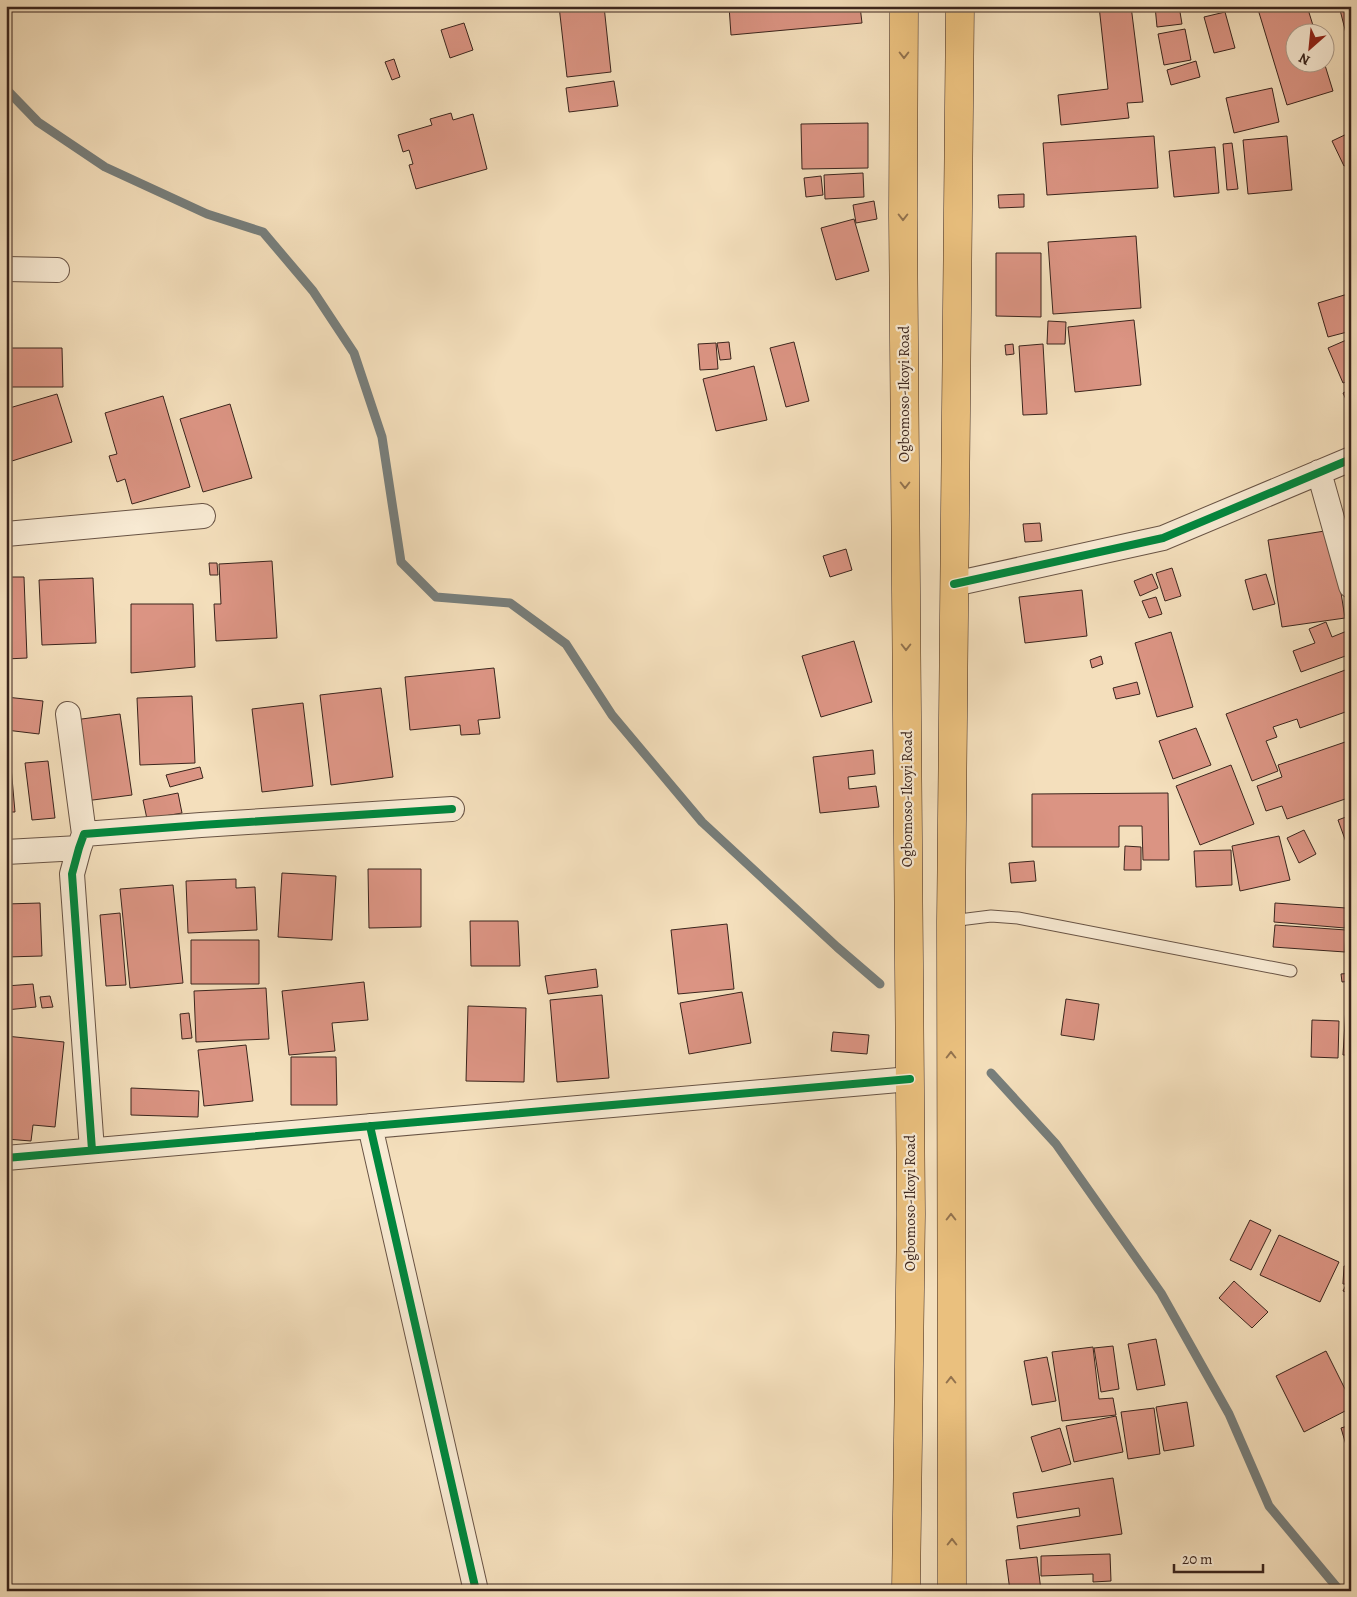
<svg xmlns="http://www.w3.org/2000/svg" width="1357" height="1597" viewBox="0 0 1357 1597" font-family="Alegreya,serif">
	<style>
		.lines { fill: none; stroke-linecap: round; stroke-linejoin: round }
		.stream { stroke: #777e7b; stroke-width: 9 }
		.building { fill: #db9483; stroke: #3b251d }
		.lane-casing { stroke: #695445; stroke-width: 13 }
		.street-casing { stroke: #695445; stroke-width: 26 }
		.primary-casing { stroke: #3b251d; stroke-width: 29 }
		.lane { stroke: #f8ead3; stroke-width: 11 }
		.street { stroke: #f8ead3; stroke-width: 24 }
		.primary { stroke: #eac07e; stroke-width: 28 }
		.cycleway-casing { stroke: #f8ead3; stroke-width: 11 }
		.cycleway { stroke: #00873e; stroke-width: 8 }
		.oneway { stroke: #92724e }
		.labels { text-anchor: middle; stroke-width: 4.5; stroke-linejoin: round; paint-order: stroke }
		.street-label { font-size: 15px; fill: #3b251d; stroke: #f8ead3 }
	</style>
	<rect width="100%" height="100%" fill="#f4dfbc"/>
	<filter id="stains"><feTurbulence type="fractalNoise" baseFrequency=".004" numOctaves="4"/><feColorMatrix values="0 0 0 0 .2 0 0 0 0 .09 0 0 0 0 .02 0 0 0 .5 -.17"/></filter>
	<radialGradient id="worn" r=".72"><stop offset=".6" stop-color="#630" stop-opacity="0"/><stop offset="1" stop-color="#630" stop-opacity=".3"/></radialGradient>
	<g class="lines">
		<path class="stream" d="M6,89L38,122L105,167L207,214L263,232L313,291L354,353L382,437L401,562L436,597L510,603L566,644L612,715L702,822L837,947L880,984
			M991,1073L1056,1144L1161,1293L1229,1414L1269,1506L1340,1591"/>
	</g>
	<path class="building" d="M559,6H604L611,72L567,77Z
		M729,6H860L862,23L731,35Z
		M1099,6H1131L1143,102L1127,103L1129,118L1061,125L1058,95L1108,89Z
		M1155,6H1179L1182,24L1157,27Z
		M1257,6H1307L1315,32H1294V62H1324L1333,91L1287,105Z
		M1339,6H1351V53Z
		M1225,12L1235,48L1214,53L1204,17Z
		M464,23L473,50L450,58L441,30Z
		M1185,29L1191,60L1164,65L1158,34Z
		M394,59L400,77L392,80L385,62Z
		M1196,61L1200,77L1171,85L1167,70Z
		M614,81L618,106L569,112L566,88Z
		M1272,88L1279,122L1234,133L1226,98Z
		M451,113L453,120L473,114L487,169L416,189L409,165L413,164L409,150L403,152L398,135L432,125L430,119Z
		M868,123V168L802,169L801,124Z
		M1351,132V163L1344,166L1332,141Z
		M1154,136L1158,188L1047,195L1043,143Z
		M1287,136L1292,190L1248,194L1243,140Z
		M1232,143L1238,189L1227,190L1223,144Z
		M1215,147L1219,193L1174,197L1169,151Z
		M863,173L864,197L825,199L824,175Z
		M821,176L823,195L806,197L804,178Z
		M1024,194V207L999,208L998,195Z
		M874,201L877,219L856,223L853,205Z
		M854,219L869,271L836,280L821,228Z
		M1136,236L1141,308L1053,314L1048,242Z
		M996,253H1041V317L996,316Z
		M1351,293V331L1328,337L1318,303Z
		M1134,320L1141,385L1075,392L1068,327Z
		M1048,321L1066,322L1065,344H1047Z
		M1351,338V380L1343,383L1328,348Z
		M729,342L731,359L720,360L717,343Z
		M794,342L809,401L786,407L770,348Z
		M716,343L718,369L700,370L698,344Z
		M1013,344L1014,354L1006,355L1005,345Z
		M1043,344L1047,414L1023,415L1019,346Z
		M6,348H62L63,387H6Z
		M754,366L767,420L716,431L703,379Z
		M1351,389V410L1343,393Z
		M57,394L72,442L12,461L6,441V409Z
		M163,396L190,487L132,504L125,479L117,482L109,456L117,454L105,413Z
		M230,404L252,478L203,492L180,419Z
		M1040,523L1042,541L1025,542L1023,524Z
		M1331,530L1345,618L1282,627L1268,540Z
		M846,549L852,570L830,577L823,556Z
		M272,561L277,638L216,641L214,604H221L219,564Z
		M209,563H217L218,575H210Z
		M1172,568L1181,596L1165,601L1156,573Z
		M1152,574L1158,588L1140,596L1134,581Z
		M1266,574L1275,604L1253,610L1245,580Z
		M6,577H24L27,658L6,659Z
		M93,578L96,643L42,645L39,580Z
		M1082,590L1087,636L1025,643L1019,597Z
		M1156,597L1162,614L1149,618L1142,601Z
		M131,604H193L195,667L131,673Z
		M1326,622L1332,637L1347,631L1351,642V654L1301,672L1293,651L1315,643L1309,629Z
		M1171,632L1193,707L1157,717L1135,643Z
		M854,641L872,702L821,717L802,656Z
		M1101,656L1103,664L1092,668L1090,660Z
		M494,668L500,718L478,720L480,734L461,735L460,725L410,730L405,677Z
		M1348,669L1351,676V710L1300,728L1297,719L1273,727L1277,737L1266,741L1278,771L1252,781L1226,714Z
		M1137,682L1140,694L1116,699L1113,688Z
		M381,688L393,777L331,785L320,695Z
		M192,696L195,763L140,765L137,698Z
		M6,697L43,701L39,734L6,730Z
		M303,703L313,786L262,792L252,709Z
		M120,714L132,795L85,801L74,720Z
		M1196,728L1211,765L1173,779L1159,741Z
		M1351,740V797L1287,819L1282,806L1266,811L1257,786L1282,777L1278,765Z
		M873,750L875,774L848,777L849,789L876,786L879,807L820,813L813,757Z
		M10,755L15,812H6V756Z
		M48,761L55,818L32,820L25,763Z
		M1231,765L1254,824L1200,845L1176,786Z
		M200,767L203,778L170,787L166,775Z
		M178,793L182,813L147,819L143,800Z
		M1168,793L1169,860H1143L1142,826H1119V847H1032V794Z
		M1351,815V856L1338,820Z
		M1304,830L1316,854L1299,863L1287,838Z
		M1279,836L1290,880L1240,891L1232,846Z
		M1125,846L1141,847V870H1124Z
		M1231,850L1232,885L1196,887L1194,851Z
		M1034,861L1036,881L1011,883L1009,863Z
		M368,869H421V927L369,928Z
		M282,873L336,876L332,940L278,937Z
		M236,879V888L255,887L257,930L188,933L186,881Z
		M173,885L183,983L130,988L120,889Z
		M40,903L42,956L6,957V904Z
		M1275,903L1346,908L1345,928L1274,922Z
		M120,913L126,985L106,986L100,915Z
		M1349,915H1351V951L1347,950Z
		M470,921H518L520,966H471Z
		M727,924L734,989L678,994L671,930Z
		M1275,925L1346,930L1345,952L1273,947Z
		M191,940H259V984H191Z
		M596,969L598,987L548,994L545,976Z
		M1351,973V981L1342,982L1341,974Z
		M364,982L368,1020L332,1023L335,1051L289,1055L282,991Z
		M33,984L36,1007L6,1010V986Z
		M266,988L269,1039L196,1042L194,991Z
		M742,992L751,1043L689,1054L680,1003Z
		M602,995L609,1078L557,1082L550,1000Z
		M50,996L53,1007L42,1008L40,997Z
		M1066,999L1099,1004L1094,1040L1061,1035Z
		M468,1006L526,1008L524,1082L466,1081Z
		M1346,1006L1351,1007V1055H1343Z
		M189,1013L192,1038L182,1039L180,1014Z
		M1312,1020L1339,1021L1338,1058L1311,1057Z
		M833,1032L869,1035L867,1054L831,1051Z
		M6,1036L64,1042L55,1127L33,1125L31,1141L6,1139Z
		M246,1045L253,1101L204,1106L198,1050Z
		M291,1057H336L337,1105H291Z
		M131,1088L199,1091L198,1117L131,1115Z
		M1250,1220L1271,1230L1251,1270L1230,1260Z
		M1279,1235L1339,1262L1320,1302L1260,1275Z
		M1344,1266H1351V1284H1343Z
		M1234,1281L1268,1312L1252,1328L1219,1298Z
		M1346,1285L1351,1287V1294L1343,1291Z
		M1156,1339L1165,1385L1137,1390L1128,1344Z
		M1113,1346L1119,1389L1101,1392L1094,1348Z
		M1093,1347L1099,1399L1113,1398L1116,1415L1062,1421L1052,1352Z
		M1326,1351L1351,1401V1408L1304,1432L1276,1376Z
		M1047,1357L1056,1401L1032,1405L1024,1361Z
		M1187,1402L1194,1446L1164,1451L1156,1407Z
		M1154,1408L1160,1454L1128,1459L1121,1412Z
		M1116,1416L1123,1452L1074,1462L1066,1426Z
		M1351,1425V1462L1341,1428Z
		M1060,1428L1071,1464L1042,1472L1031,1437Z
		M1113,1478L1122,1534L1020,1549L1017,1526L1080,1516L1079,1508L1017,1518L1013,1493Z
		M1110,1554L1111,1581L1093,1582V1574L1041,1576V1556Z
		M1037,1557L1041,1591H1010L1006,1560Z"/>
	<g class="lines">
		<defs>
			<path id="lane" d="M951,921L991,916L1018,918L1291,971"/>
			<path id="street" d="M6,269L57,270
				M1319,472L1351,586
				M6,534L203,516
				M954,584L1163,538L1351,459
				M68,714L84,834
				M6,852L79,848
				M370,1126L476,1591
				M92,1150L72,874L79,848L84,834L201,825L452,809
				M6,1158L910,1079"/>
			<path id="primary" d="M904,6L903,215L911,1214L906,1591
				M952,1591L951,921L960,6"/>
		</defs>
		<use href="#lane" class="lane-casing"/>
		<use href="#street" class="street-casing"/>
		<use href="#primary" class="primary-casing"/>
		<use href="#lane" class="lane"/>
		<use href="#street" class="street"/>
		<use href="#primary" class="primary"/>
		<defs>
			<path id="cycleway" d="M954,584L1163,538L1351,459
				M370,1126L476,1591
				M92,1150L72,874L79,848L84,834L201,825L452,809
				M6,1158L910,1079"/>
		</defs>
		<use href="#cycleway" class="cycleway-casing"/>
		<use href="#cycleway" class="cycleway"/>
	</g>
	<defs><path id="oneway-chevron" d="M-2-3.5L2.5 0L-2 3.5" fill="none" stroke-width="1.6" stroke-linecap="round" stroke-linejoin="round" transform="scale(1.25)"/></defs>
	<g class="oneway">
		<use href="#oneway-chevron" transform="translate(904 55) rotate(90)"/>
		<use href="#oneway-chevron" transform="translate(903 217) rotate(90)"/>
		<use href="#oneway-chevron" transform="translate(905 485) rotate(90)"/>
		<use href="#oneway-chevron" transform="translate(906 647) rotate(90)"/>
		<use href="#oneway-chevron" transform="translate(951 1055) rotate(-90)"/>
		<use href="#oneway-chevron" transform="translate(951 1217) rotate(-90)"/>
		<use href="#oneway-chevron" transform="translate(951 1380) rotate(-90)"/>
		<use href="#oneway-chevron" transform="translate(952 1542) rotate(-90)"/>
	</g>
	<g class="labels">
		<g class="street-label">
			<text transform="translate(904 394) rotate(-90)" y="5">Ogbomoso-Ikoyi Road</text>
			<text transform="translate(907 799) rotate(-90)" y="5">Ogbomoso-Ikoyi Road</text>
			<text transform="translate(910 1203) rotate(-90)" y="5">Ogbomoso-Ikoyi Road</text>
		</g>
	</g>
	<rect width="1357" height="1597" fill="none" stroke="#f4dfbc" stroke-width="25"/>
	<rect x="8" y="8" width="1342" height="1582" fill="none" stroke="#3b251d" stroke-width="2.5"/>
	<rect x="12" y="12" width="1332" height="1572" fill="none" stroke="#3b251d"/>
	<g transform="translate(1310 48) rotate(207)"><circle r="24" fill="#f8ead3" stroke="#ac9b8a"/>
	<path d="M0-4L9 19L0 12L-9 19Z" fill="#8f2418"/>
	<text y="-8" font-size="14" font-weight="bold" text-anchor="middle" fill="#3b251d">N</text>
	</g>
	<path d="M1174 1564v8h89v-8" fill="none" stroke="#3b251d" stroke-width="2.5"/>
	<text x="1182" y="1564" font-size="15" fill="#3b251d" stroke="#f8ead3" stroke-width="4" paint-order="stroke">20 m</text>
	<rect width="100%" height="100%" filter="url(#stains)"/>
	<rect width="100%" height="100%" fill="url(#worn)"/>
</svg>
